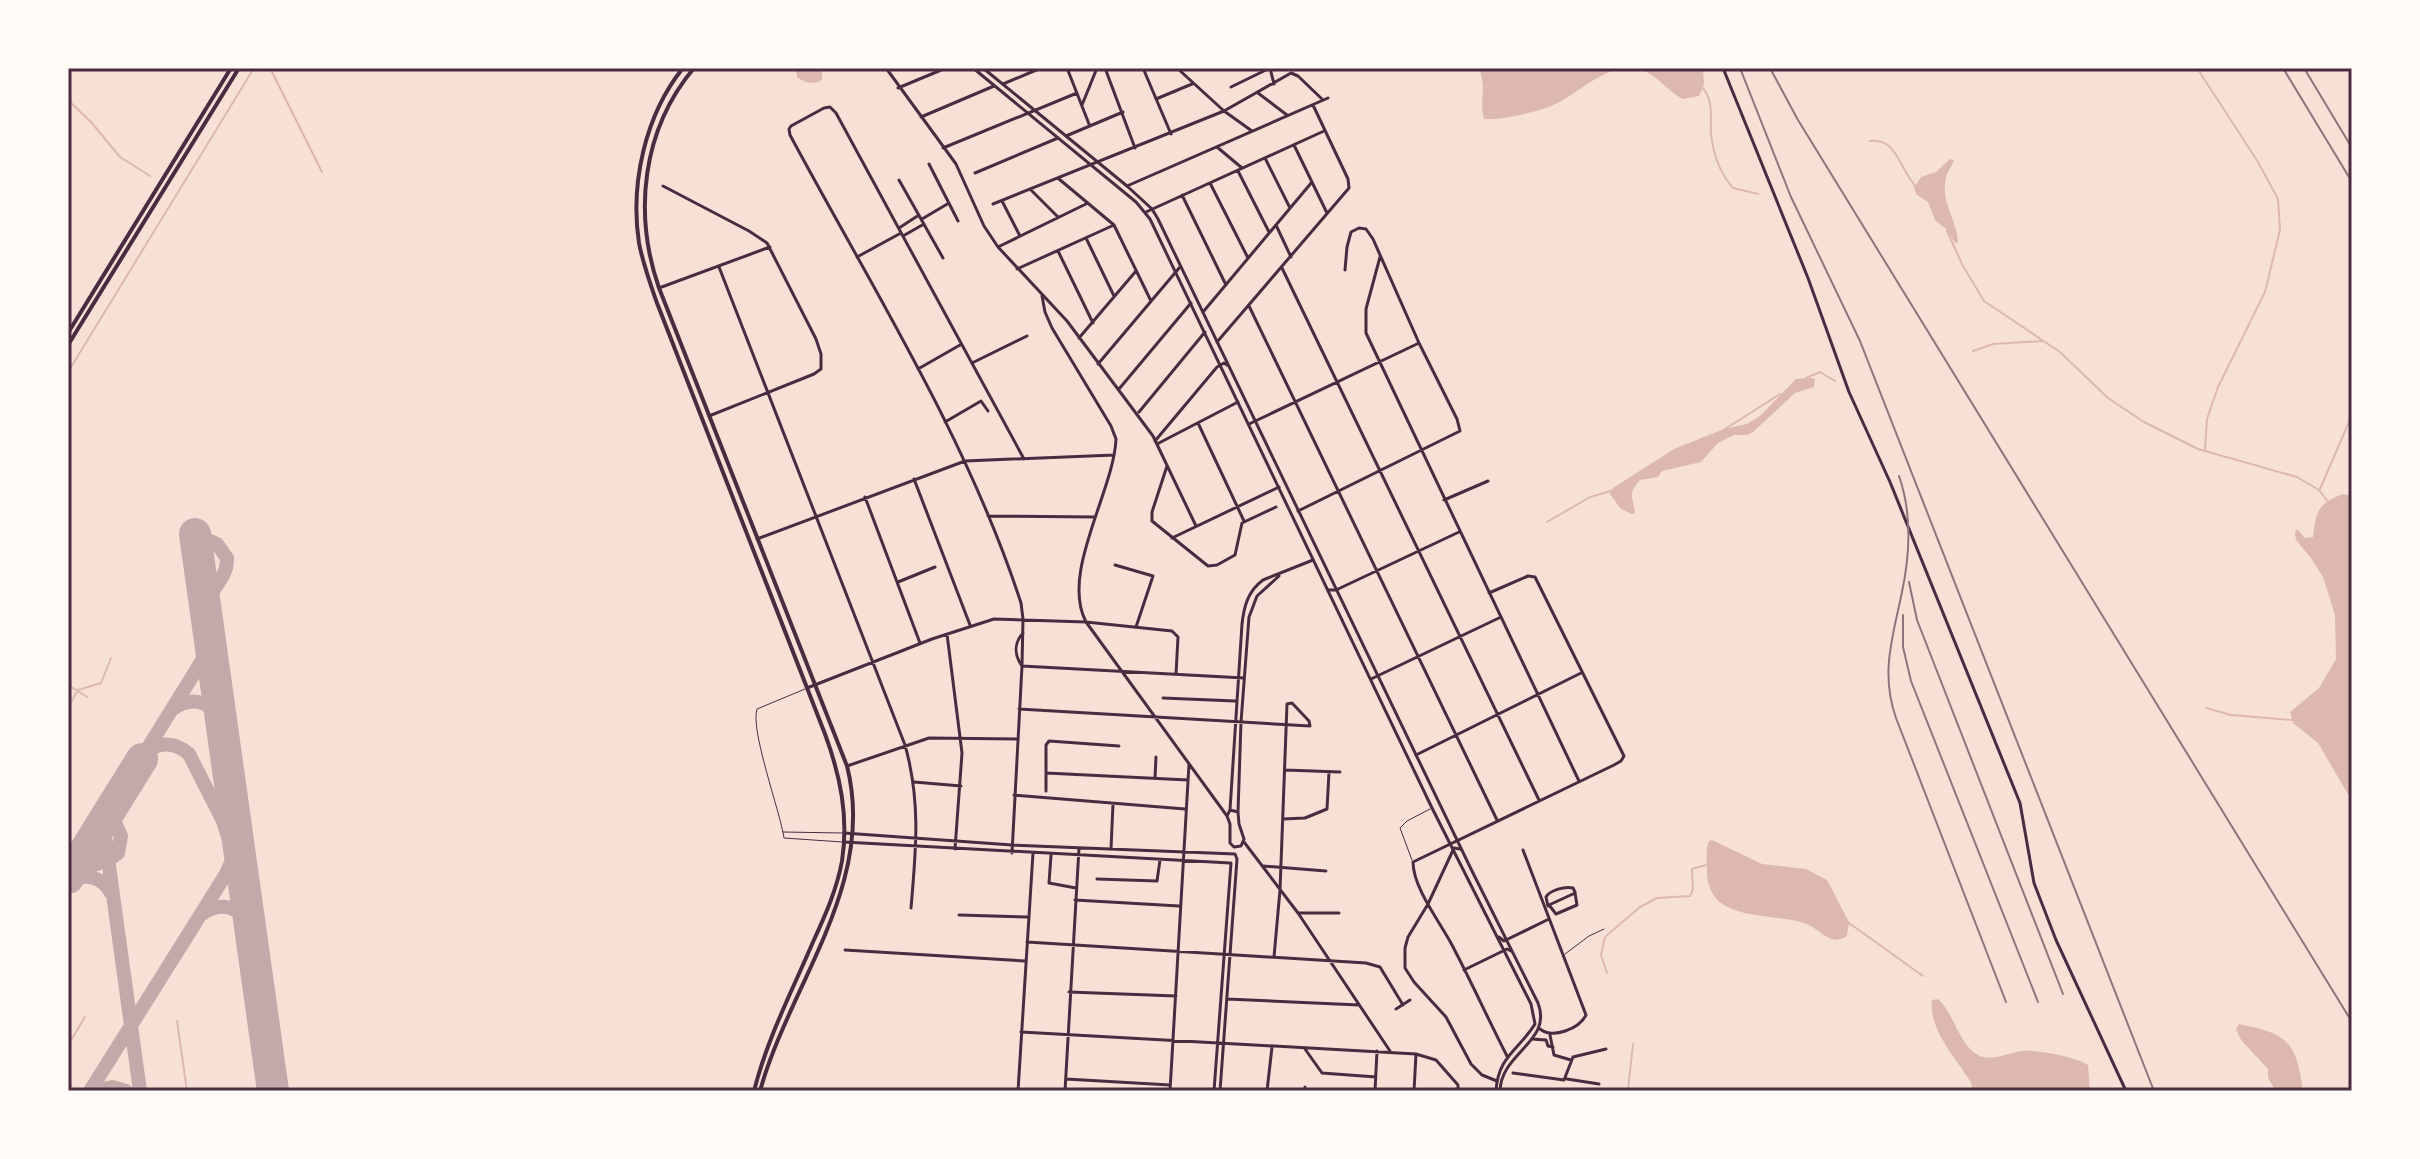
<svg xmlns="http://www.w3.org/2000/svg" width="2420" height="1159" viewBox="0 0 2420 1159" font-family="Arial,sans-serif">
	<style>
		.water { fill: #dcb8b0 }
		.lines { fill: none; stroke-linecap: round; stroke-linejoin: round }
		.stream { stroke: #dcb8b0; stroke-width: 2 }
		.taxiway { stroke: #c3aaaa; stroke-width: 14 }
		.runway { stroke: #c3aaaa; stroke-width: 32 }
		.service { stroke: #4a2c40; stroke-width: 1 }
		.minor { stroke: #4a2c40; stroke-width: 3 }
		.tertiary { stroke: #4a2c40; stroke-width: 3 }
		.secondary { stroke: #4a2c40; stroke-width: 4 }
		.primary { stroke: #4a2c40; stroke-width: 4 }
		.rail { stroke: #8f747c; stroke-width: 2 }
		.neatline { fill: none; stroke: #4a2c40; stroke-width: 3 }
	</style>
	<rect width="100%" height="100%" fill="#f7e1d7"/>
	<path class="water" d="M796,68H818L822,72V80C814,85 804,83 797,77Z
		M1479,68H1703L1704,84L1699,96L1683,99C1668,92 1657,75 1642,70C1609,58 1579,95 1551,106C1537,112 1498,121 1484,119C1479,102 1487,89 1479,68Z
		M1950,159L1954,160C1952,167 1947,171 1946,178C1940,202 1957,219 1958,242L1955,243L1946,229L1935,220L1928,202L1917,195L1914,188L1921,177L1936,172Z
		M1811,378L1815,379L1814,387L1795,393L1753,432L1747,435H1734L1718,443L1701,462L1662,471L1658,477L1640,480C1627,495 1633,496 1635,513L1631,514L1620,508L1610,494L1613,488L1674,449L1724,429L1747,424L1760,416L1796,379Z
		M2343,494L2352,496V801L2318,743L2293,723L2290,712L2319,688L2336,659L2335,615L2323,577L2311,558L2296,540L2295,533L2297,529L2305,538L2313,537C2316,512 2317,504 2343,494Z
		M1712,840L1762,864L1806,869L1827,880L1849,922L1847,936C1830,948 1819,927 1804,923C1769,912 1707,923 1707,871C1707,860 1705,851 1709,841Z
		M1938,999C1954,1013 1959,1045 1978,1055C1991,1062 2008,1053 2021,1051C2034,1049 2078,1057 2088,1065L2090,1091H1972C1973,1081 1967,1078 1962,1069C1948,1049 1929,1025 1932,1000Z
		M2239,1024C2289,1034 2296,1042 2303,1091H2276L2268,1078V1069L2241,1040L2236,1029Z"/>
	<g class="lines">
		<path class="stream" d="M270,68L322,172
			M2197,68L2258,162L2278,199L2280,230L2265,292L2218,387L2207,419L2205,449
			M1703,88C1714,103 1710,116 1711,133C1713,155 1719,172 1733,188L1758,194
			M68,100L91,122L120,157L150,176
			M1870,141C1897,137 1899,169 1917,188
			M1947,231L1963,266L1984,301L2060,352L2108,398L2144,422L2198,449L2297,477L2319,490L2329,503
			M1973,351L1993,344L2043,341
			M68,372L254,68
			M1806,378L1820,372L1835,381
			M1725,429L1780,394
			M2320,489L2352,415
			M1547,522L1590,497L1614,490
			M68,685L87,697
			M68,707L78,690L101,683L111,658
			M2206,708L2231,715L2292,720
			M1692,869L1710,864
			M1849,923L1923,976
			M1607,973L1601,955L1605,937L1640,907L1657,898L1690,896L1693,889L1692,870
			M177,1021L187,1091
			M68,1045L85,1017
			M1628,1090L1633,1044"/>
		<path class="taxiway" d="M195,534L217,544L227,558C228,581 209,585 206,612
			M173,709C193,694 216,703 222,726
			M146,751L203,659L208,649L209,636
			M142,759C154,741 173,740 189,754L223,821L245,892
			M103,822L140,1091
			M71,879C89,874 102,877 111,893
			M68,880C86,862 102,867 118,853L121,836L110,811
			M202,914C221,901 240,906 250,927
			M90,1091L226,874L235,853L237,834
			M95,1091L112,1087L126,1091"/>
		<path class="runway" d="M195,534L273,1091
			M68,878L142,759"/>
		<path class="service" d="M805,689L757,709C750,730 780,811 784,838L842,842
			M783,832L842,833
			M1412,860L1400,828L1407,821L1430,809
			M1565,954L1589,936L1604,929"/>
		<path class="minor" d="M886,68L956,164L984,226L998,247L1067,321L1153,436L1196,526
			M1067,68L1089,124
			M1105,68L1135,148
			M1143,68L1171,134
			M1177,68L1224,111L1252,131
			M1270,68L1274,84
			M1003,84L1041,68
			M1231,87L1270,68
			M898,88L946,68
			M1258,93L1287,115
			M1156,99L1192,84
			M1082,105L1097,68
			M921,117L994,86
			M1066,136L1123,112
			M1294,145L1327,213
			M1217,147L1242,168
			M943,148L1077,93
			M1265,158L1290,208
			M929,164L958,221
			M1238,171L1269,232
			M975,173L1058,138
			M1059,179L1114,225L1151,301
			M899,180L943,258
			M1210,183L1248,258
			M663,186L749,231L767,243L816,339L821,354V369L814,374L709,416
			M1127,186L1328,98
			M1030,189L1058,217
			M1182,195L1226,285
			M1002,201L1020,236
			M993,204L1224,111L1291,73L1298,76L1323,100
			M1146,212L1324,131
			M922,219L949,203
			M1276,225L1291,257
			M899,228L919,215
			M903,236L924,224
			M1086,238L1114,296
			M998,247L1088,203
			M1058,251L1093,323
			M857,257L901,233
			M1380,257L1366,309V333L1579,781
			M719,267L905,745C921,802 916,850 911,908
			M1282,268L1539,800
			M1017,269L1114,225
			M659,288L770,247
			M1042,296L1045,312L1052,328L1111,426L1116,439C1114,491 1060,573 1086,622L1227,816
			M1249,306L1497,820
			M1203,312L1312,182
			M1079,338L1136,271
			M1217,342L1349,188L1348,179L1313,105
			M972,363L1027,336
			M1098,364L1180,267
			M918,369L960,345
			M1119,389L1191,303
			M1139,412L1205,332
			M945,422L981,401L988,411
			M1198,423L1244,521
			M1249,424L1419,343
			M1155,441L1217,367L1224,363L1227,365
			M1157,444L1238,402
			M1167,466L1152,512V521L1208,566L1217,565L1235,555L1242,523L1276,507
			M914,479L970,625
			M865,497L920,643
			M1444,500L1488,481
			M1298,511L1460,431L1457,419L1419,343L1373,239L1366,229L1359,228L1351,232L1347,247L1345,270
			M988,516L1095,517
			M1172,538L1279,487
			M757,539L965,461L1114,455
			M1115,565L1153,576L1136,627
			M898,582L935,567
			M1328,590H1336L1459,532
			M1489,593L1528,576L1535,577L1624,756L1621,761L1614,765L1413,862C1413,888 1440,922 1452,945C1471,981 1488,1019 1507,1056
			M1023,633C1014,643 1014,655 1022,666L1244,678
			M947,634L962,753L955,849
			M1371,679L1501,617
			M807,688L932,639L994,619L1086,622L1172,631L1178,637L1176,674
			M1163,698L1235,701
			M1019,709L1310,726
			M1416,755L1581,673
			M847,766L929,738L1017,739
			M1285,770L1340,772
			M1046,773L1188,780
			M1155,778L1156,757
			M914,782L961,786
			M1046,791V745L1049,741L1119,746
			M1014,795L1185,809
			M1230,810L1242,624C1244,606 1248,591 1263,580L1313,560
			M1230,810L1238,812L1239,824L1244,839L1241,846L1234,847L1230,843V824L1227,816Z
			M1238,812L1241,722L1249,617L1257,596L1279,576
			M1283,819L1305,818L1327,809L1329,772
			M844,833L1012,845L1235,854L1237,859L1220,1091
			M844,842L1230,863
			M1244,842L1298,913L1390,1051
			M1111,849L1113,804
			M1460,849L1454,848L1428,904L1408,937L1405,948V968L1414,982L1446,1017L1471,1064L1482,1075L1497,1081
			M1523,850L1586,1015C1579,1029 1553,1039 1540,1029
			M1012,853L1022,666L1023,619L1021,603C967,437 872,288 790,135L789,129L791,126L824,108L830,107L836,113L1024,459
			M1051,855L1049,883L1076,888
			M1263,866L1326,871
			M1097,879L1157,881L1160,860
			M1575,893L1577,905L1556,914L1549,905Z
			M1075,900L1179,906
			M1548,906L1546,897C1550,890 1565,886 1573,888L1575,892
			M1299,913H1339
			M959,915L1028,917
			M1499,937L1504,941L1549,919
			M1027,942L1366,963L1380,967L1403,1005
			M845,950L1025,961
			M1274,957L1280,890L1287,704L1292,703L1309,721L1310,726
			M1464,970L1507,949L1511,951
			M1069,992L1176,996
			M1227,999L1359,1005
			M1396,1009L1410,1000
			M1021,1032L1416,1054L1436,1060L1458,1085V1091
			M1550,1035L1554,1055L1571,1060
			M1532,1039L1546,1040L1548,1046L1553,1047
			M1305,1049L1322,1073L1376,1077
			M1513,1073L1564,1080L1573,1057L1606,1049
			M1066,1079L1170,1085
			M1567,1079L1599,1084
			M1018,1091L1033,853
			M1065,1091L1079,848
			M1170,1091L1189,764
			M1214,1091L1231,863
			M1267,1091L1272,1047
			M1305,1091V1087
			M1375,1091L1377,1051
			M1414,1091L1416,1054"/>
		<path class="tertiary" d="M973,68L1136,202L1150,219L1432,808L1531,1004L1535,1024C1519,1050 1498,1056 1496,1091
			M983,68L1127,186L1152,209L1158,219L1471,869L1538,1003C1553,1042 1501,1052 1500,1091
			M1723,68L1808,278L1849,392L1890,482L2020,803L2034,883L2056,940L2126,1091"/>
		<path class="secondary" d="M683,68C645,115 630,184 639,243C643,264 650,283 657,303L825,734C840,775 849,816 842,861C837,889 825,916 813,942C792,991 767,1039 754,1091
			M694,68C642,130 633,213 659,288L847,766C877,884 790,983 760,1091"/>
		<path class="primary" d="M68,333L231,68
			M68,345L239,68"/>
		<path class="rail" d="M1740,68L1791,197L1860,341L2154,1091
			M1770,68L1798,120L2352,1022
			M2283,68L2352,182
			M2304,68L2352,148
			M1899,476C1912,513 1910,554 1902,592C1893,636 1880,673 1896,718L2006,1002
			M1909,582L1917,620L2063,994
			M1903,615V647L1911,681L2038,1002"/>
	</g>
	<rect width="2420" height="1159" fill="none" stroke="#fffaf5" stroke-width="140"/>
	<rect x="70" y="70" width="2280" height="1019" class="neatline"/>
</svg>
